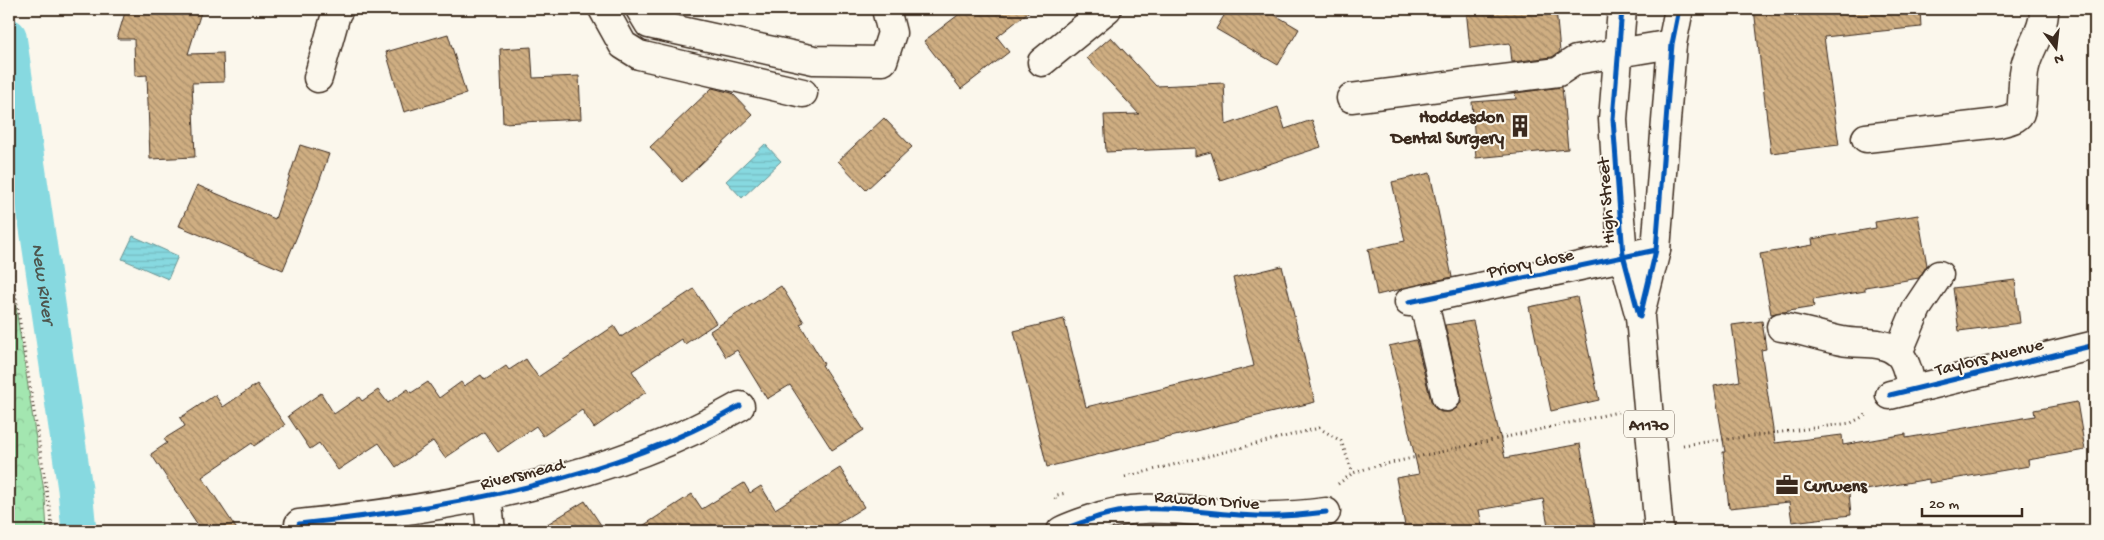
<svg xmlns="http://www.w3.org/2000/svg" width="2104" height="540" viewBox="0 0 2104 540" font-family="'Gochi Hand',sans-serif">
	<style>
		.forest { fill: url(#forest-crowns); stroke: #6f8867 }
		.water { fill: url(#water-rules); stroke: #699392 }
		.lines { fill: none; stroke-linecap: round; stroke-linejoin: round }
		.canal { stroke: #87d9e0; stroke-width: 35 }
		.building { fill: url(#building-back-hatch); stroke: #3b2a1e }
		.minor-casing { stroke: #3b2a1e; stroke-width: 31 }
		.major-casing { stroke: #3b2a1e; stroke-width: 31 }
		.path { stroke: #3b2a1e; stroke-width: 3; stroke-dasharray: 1 4; stroke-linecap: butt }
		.minor { stroke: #fbf7ec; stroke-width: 28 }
		.major { stroke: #fbf7ec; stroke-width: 28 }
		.cycleway-casing { stroke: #fbf7ec; stroke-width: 8 }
		.cycleway { stroke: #0057b8; stroke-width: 5 }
		.labels { text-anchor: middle; stroke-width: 4; stroke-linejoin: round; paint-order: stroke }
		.shield { fill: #fbf7ec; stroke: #75685c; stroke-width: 1 }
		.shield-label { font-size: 16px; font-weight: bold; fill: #3b2a1e }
		.poi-label { font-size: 18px; font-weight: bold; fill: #3b2a1e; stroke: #fbf7ec; text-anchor: end }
		.street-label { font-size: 18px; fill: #3b2a1e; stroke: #fbf7ec }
		.water-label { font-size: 19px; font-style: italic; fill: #4e564e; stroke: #fbf7ec }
	</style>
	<defs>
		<pattern id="forest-crowns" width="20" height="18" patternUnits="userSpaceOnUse" patternTransform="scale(1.25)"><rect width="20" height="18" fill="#a3e6b0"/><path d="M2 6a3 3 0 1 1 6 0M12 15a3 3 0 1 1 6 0" fill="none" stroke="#8dc597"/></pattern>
		<pattern id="water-rules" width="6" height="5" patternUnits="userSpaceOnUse" patternTransform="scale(1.25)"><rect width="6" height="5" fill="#87d9e0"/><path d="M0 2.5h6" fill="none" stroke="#75bac0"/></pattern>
		<pattern id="building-back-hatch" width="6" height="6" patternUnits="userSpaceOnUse" patternTransform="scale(1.25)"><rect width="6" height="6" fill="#cfae82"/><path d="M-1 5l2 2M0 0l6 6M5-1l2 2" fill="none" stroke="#a98e6a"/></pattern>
	</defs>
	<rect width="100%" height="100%" fill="#fbf7ec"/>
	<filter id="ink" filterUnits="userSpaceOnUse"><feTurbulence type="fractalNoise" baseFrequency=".02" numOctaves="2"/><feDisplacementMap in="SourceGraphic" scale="10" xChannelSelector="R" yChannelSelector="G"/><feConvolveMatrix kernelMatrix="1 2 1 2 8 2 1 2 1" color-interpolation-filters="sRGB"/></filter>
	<g filter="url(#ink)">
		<path class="forest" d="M9,262L45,498L47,531H9Z"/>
		<path class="water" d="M765,144L781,161L742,198L726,181Z
			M133,236L178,256L168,279L122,259Z"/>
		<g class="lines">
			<path class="canal" id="s1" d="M9,36L75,489L79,531"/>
		</g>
		<path class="building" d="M126,9H202L188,54L223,53L224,82L192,83L195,157L150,159L147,75L135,76L134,39H117Z
			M966,9H1032L997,37L1009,52L961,89L924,41Z
			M1228,9H1265L1299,29L1278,65L1216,29Z
			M1466,9H1556L1560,52L1552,57L1512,62L1510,43L1470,48Z
			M1754,9H1920L1921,27L1824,37L1839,145L1771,153Z
			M448,34L466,94L404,112L386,52Z
			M1111,37L1156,86L1224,83L1226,125L1278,107L1285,129L1312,120L1321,147L1220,180L1211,152L1195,156V148L1106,152L1104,115L1139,114L1087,58Z
			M531,47L533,78L579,76L581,119L503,123L500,49Z
			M1562,87L1568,149L1476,158L1472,102L1516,99L1515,93Z
			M712,88L732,93L753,115L682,182L650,147Z
			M884,118L912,147L866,190L838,161Z
			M300,145L329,154L317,188L283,270L179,226L197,185L275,219Z
			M1430,173L1452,277L1377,295L1368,249L1405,241L1392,182Z
			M1918,215L1927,265L1919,278L1865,287V291L1813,300L1814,307L1771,314L1760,254L1813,245L1812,239L1876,228L1875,222Z
			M1282,266L1315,402L1047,467L1014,331L1064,319L1086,407L1211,377L1254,366L1233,278Z
			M2015,280L2020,323L1959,331L1953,288Z
			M781,286L804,322L800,324L824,364L822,365L864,430L832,450L790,385L767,399L737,350L726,357L710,331Z
			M694,289L716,323L685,344L681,339L632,371L646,392L594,428L582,410L543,436L536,426L498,452L484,432L445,458L433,441L396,467L379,443L338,470L319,443L310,449L288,416L321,393L334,414L359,397L362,401L378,390L388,403L408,389L411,393L428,382L439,398L461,382L464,386L481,375L485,380L506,366L509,370L526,359L538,377L614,326L621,337Z
			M1577,297L1599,400L1551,411L1529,307Z
			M1473,321L1505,458L1580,444L1596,531H1549L1543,499L1479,510L1483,531H1406L1396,478L1419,474L1389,346L1416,340L1431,401L1435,408L1441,412H1450L1457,408L1461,402V394L1445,325Z
			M1762,321L1766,349L1761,350L1775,443L1842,435L1843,445L1906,434V438L2035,416L2034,410L2077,402L2085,450L2028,460L2029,466L1929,483V479L1849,493L1851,515L1792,522L1789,502L1729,508L1723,452H1725L1714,386L1740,381L1732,325Z
			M257,384L285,425L254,446L252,443L202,477L238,531H202L151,454L167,443L164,439L185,426L180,418L215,395L223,407Z
			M840,468L864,507L825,531H635L692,494L702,509L744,483L750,493L761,486L775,509Z
			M585,501L605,531H536Z"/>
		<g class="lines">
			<defs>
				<path id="minor" d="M603,9L623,45L639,55L803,93
					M640,9L649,24L814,60L883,61L892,33L886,9
					M1042,62L1107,9
					M318,78L336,14L339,9
					M1351,98L1558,72L1576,60L1672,44
					M1866,138L1999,123C2006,121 2016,120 2020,113C2024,104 2021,77 2026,63C2031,45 2045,28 2044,9
					M1423,299L1446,397
					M1409,302L1656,250
					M1781,327C1802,330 1821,337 1842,341C1860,345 1882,339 1898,353C1907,361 1909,378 1912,389
					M1898,353L1917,308L1939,275
					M1890,395L2095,345
					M487,496L491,531
					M299,524C447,508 610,481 740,406
					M1061,531C1069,527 1078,524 1086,521C1147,498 1195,514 1257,516C1280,517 1303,515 1326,512"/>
				<path id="major" d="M1622,9L1613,119L1618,195L1623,255L1640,317L1659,531
					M1640,314L1656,250L1672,44L1679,9"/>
			</defs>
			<use href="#minor" class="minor-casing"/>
			<use href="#major" class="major-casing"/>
			<path class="path" d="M9,254L53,531
				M1683,445L1851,423L1866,415
				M1125,477L1319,428L1341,441L1353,473
				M1338,484L1353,473L1368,468L1618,412
				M1055,499L1057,495L1066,493"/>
			<use href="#minor" class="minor"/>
			<use href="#major" class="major"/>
			<defs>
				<path id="cycleway" d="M1622,9L1613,119L1623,255L1639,315
					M1409,302L1656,250
					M1640,317L1656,250L1672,44L1679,9
					M1890,395L2095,345
					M299,524C447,508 610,481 740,406
					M1061,531C1069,527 1078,524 1086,521C1147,498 1195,514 1257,516C1280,517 1303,515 1326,512"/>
			</defs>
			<use href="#cycleway" class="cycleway-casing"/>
			<use href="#cycleway" class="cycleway"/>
		</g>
	</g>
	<defs>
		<symbol id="building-bare" viewBox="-9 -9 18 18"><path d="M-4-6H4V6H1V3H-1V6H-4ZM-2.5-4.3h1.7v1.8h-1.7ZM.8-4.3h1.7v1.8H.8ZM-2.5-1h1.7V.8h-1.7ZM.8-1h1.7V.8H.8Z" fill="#3b2a1e" stroke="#fbf7ec" stroke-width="2.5" paint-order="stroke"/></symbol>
		<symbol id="office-bare" viewBox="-9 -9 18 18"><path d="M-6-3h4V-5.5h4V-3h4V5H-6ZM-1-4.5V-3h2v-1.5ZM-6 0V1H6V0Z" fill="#3b2a1e" stroke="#fbf7ec" stroke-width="2.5" paint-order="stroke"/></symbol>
	</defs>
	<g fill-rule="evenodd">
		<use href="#building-bare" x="1504" y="110" width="32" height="32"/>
		<use href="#office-bare" x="1771" y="469" width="32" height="32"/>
	</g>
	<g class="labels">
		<rect class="shield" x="1624" y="410.5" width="50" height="27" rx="4"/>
		<g class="shield-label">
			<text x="1649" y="430">A1170</text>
		</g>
		<g class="poi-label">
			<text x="1504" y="122">Hoddesdon<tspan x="1504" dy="21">Dental Surgery</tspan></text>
			<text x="1804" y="491" text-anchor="start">Curwens</text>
		</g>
		<g class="street-label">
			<text transform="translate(1605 201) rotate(-94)" y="6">High Street</text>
			<text transform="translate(1530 262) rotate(-12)" y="6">Priory Close</text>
			<text transform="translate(1989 356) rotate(-14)" y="6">Taylors Avenue</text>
			<text transform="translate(522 473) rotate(-14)" y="6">Riversmead</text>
			<text transform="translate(1207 499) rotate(4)" y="6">Rawdon Drive</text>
		</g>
		<g class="water-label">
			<text dy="7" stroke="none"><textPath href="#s1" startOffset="250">New River</textPath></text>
		</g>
	</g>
	<rect width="2104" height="540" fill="none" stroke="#fbf7ec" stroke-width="30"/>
	<rect x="15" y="15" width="2074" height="510" fill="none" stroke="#3b2a1e" stroke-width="2" filter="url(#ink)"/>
	<g transform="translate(2056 48) rotate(165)" stroke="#fbf7ec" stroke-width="4" paint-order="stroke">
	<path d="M0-4L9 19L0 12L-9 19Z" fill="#3b2a1e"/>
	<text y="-8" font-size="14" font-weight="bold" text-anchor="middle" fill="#3b2a1e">N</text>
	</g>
	<path d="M1922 508v8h100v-8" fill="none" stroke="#3b2a1e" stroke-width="2.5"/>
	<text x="1929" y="508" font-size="15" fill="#3b2a1e" stroke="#fbf7ec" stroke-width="4" paint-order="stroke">20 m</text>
</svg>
